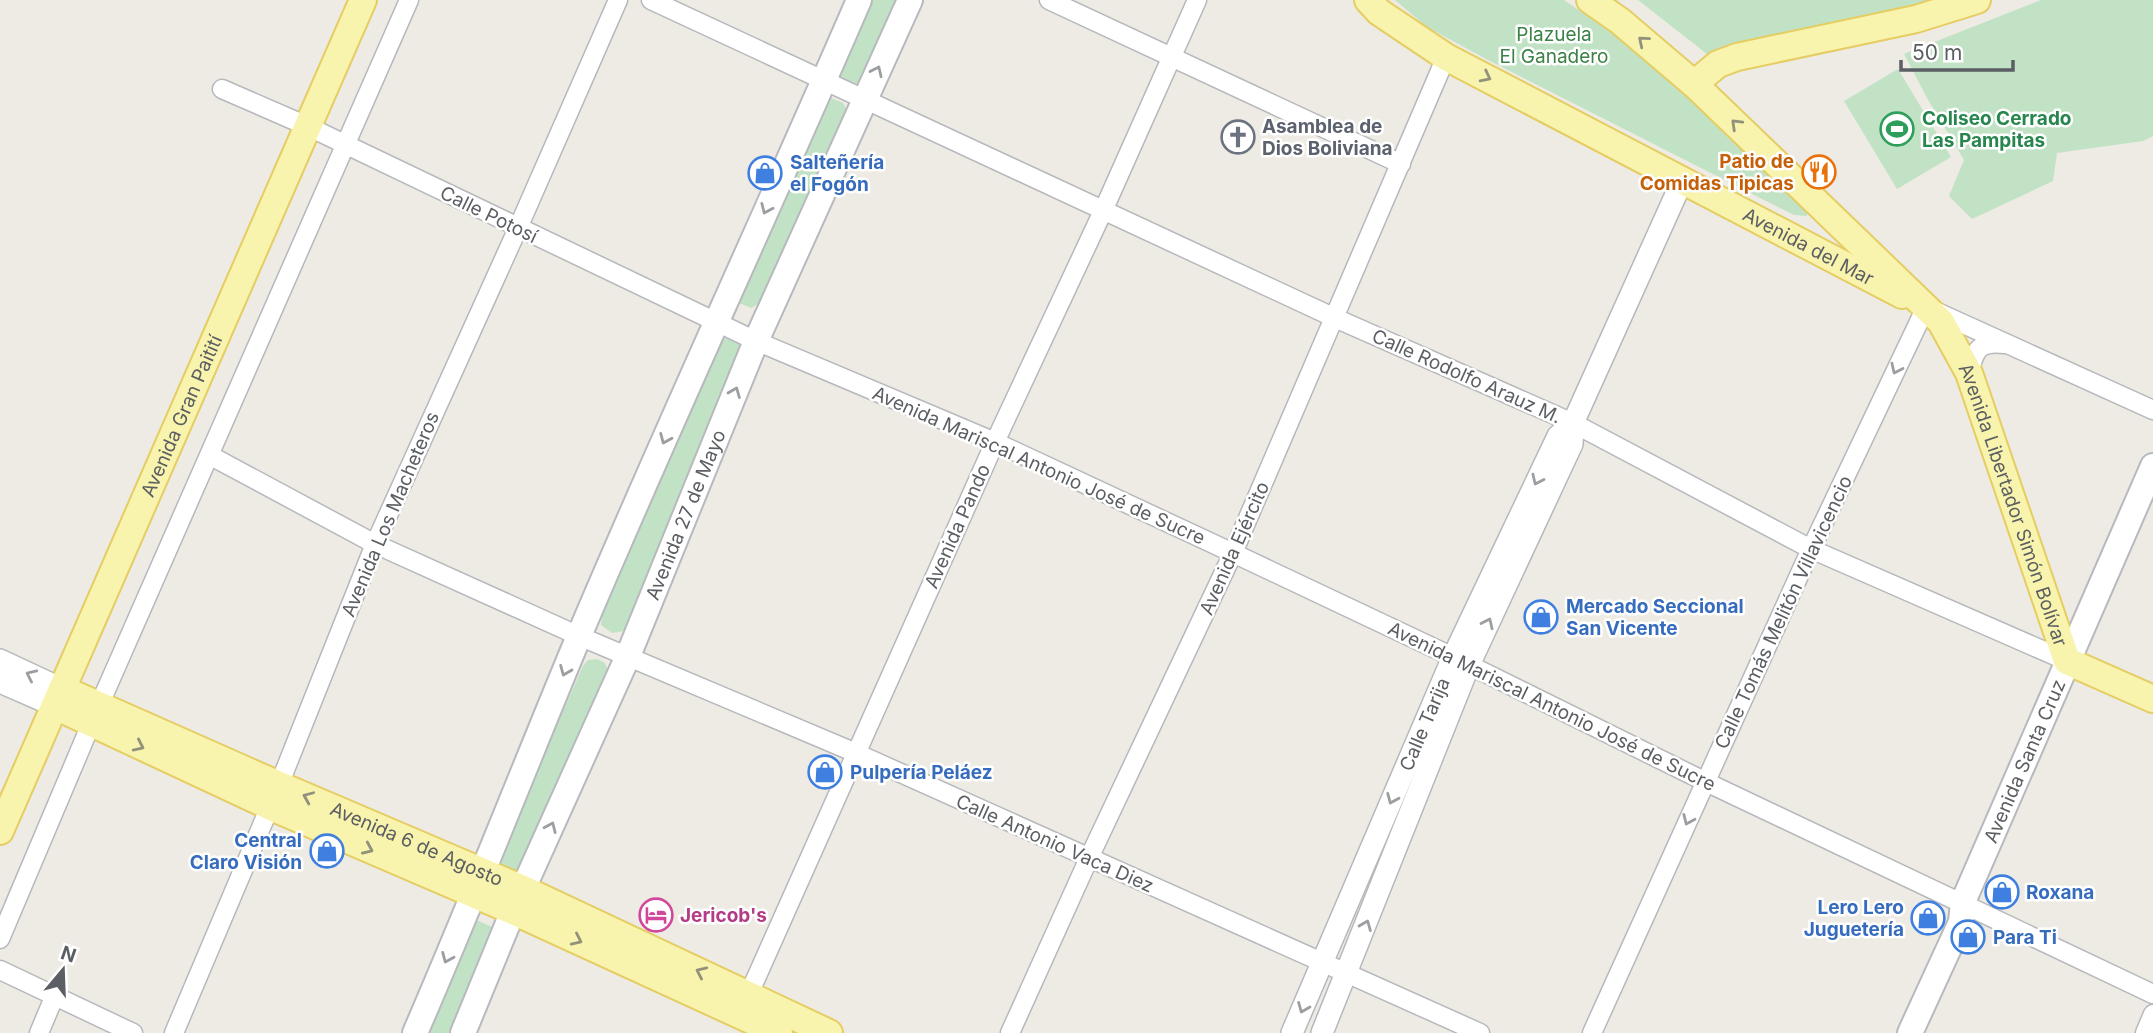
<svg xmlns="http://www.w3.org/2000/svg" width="2153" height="1033" viewBox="0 0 2153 1033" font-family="Inter,sans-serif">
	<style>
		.green { fill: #c2e2c5 }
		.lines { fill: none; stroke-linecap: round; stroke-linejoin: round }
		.minor-casing { stroke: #b6b8bc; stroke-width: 21 }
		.tertiary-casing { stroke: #b6b8bc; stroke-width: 24 }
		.secondary-casing { stroke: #b7b9be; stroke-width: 28 }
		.primary-casing { stroke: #e5cd64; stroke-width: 30 }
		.minor { stroke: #fff; stroke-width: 18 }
		.tertiary { stroke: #fff; stroke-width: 21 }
		.secondary { stroke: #fff; stroke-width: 24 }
		.primary { stroke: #f8f3ad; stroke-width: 26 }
		.oneway { stroke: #92927c }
		.oneway2 { stroke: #9d9ea1 }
		.labels { text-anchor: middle; stroke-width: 5; stroke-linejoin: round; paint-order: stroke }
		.park-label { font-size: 19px; fill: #3c8146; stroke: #fff }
		.leisure-label { font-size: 19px; font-weight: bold; fill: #27864d; stroke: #fff; text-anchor: start }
		.worship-label { font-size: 19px; font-weight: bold; fill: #5b616d; stroke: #fff; text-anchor: start }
		.food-label { font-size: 19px; font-weight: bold; fill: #c56008; stroke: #fff; text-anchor: end }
		.shop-label { font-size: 19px; font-weight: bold; fill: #366cbe; stroke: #fff; text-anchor: start }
		.street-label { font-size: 19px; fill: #5b5e62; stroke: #fff }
		.hotel-label { font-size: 19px; font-weight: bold; fill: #b23c85; stroke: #fff; text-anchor: start }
	</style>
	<rect width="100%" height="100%" fill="#edebe3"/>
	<path class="green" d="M865,0H904L861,89L831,76Z
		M1395,0H1564L1633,47L1800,201L1807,208V216L1794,215L1488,60L1427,27Z
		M1638,0H1936L1858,25L1707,54Z
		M2041,0H2153V136L2143,141L2057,153L2053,181L1972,219L1949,196L1964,160L1927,98L1904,54Z
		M1898,69L1951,157L1897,189L1844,101Z
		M831,98L843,103L849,114L763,301L751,308L739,303L734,290L821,102Z
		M729,337L735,338L746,347L632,625L624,631L612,633L601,625L602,611L721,340Z
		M597,659L605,663L608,671L521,880L494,869L583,666L588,660Z
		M476,920L495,928L457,1033H424L473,922Z"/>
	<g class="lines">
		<defs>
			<path id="minor" d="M651,0L1335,318L1573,423L1811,549L2067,661
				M1049,0L1401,164
				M222,89L307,126L756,341L995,442L1233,553L1453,657L1706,782L2153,994
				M1969,373C1975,349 1979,341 2005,344
				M211,456L375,544L579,636L856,753L1480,1033
				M0,939L91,724L409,0
				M0,970L133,1033
				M744,1005L995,442L1103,211L1197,0
				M39,1033L55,995
				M174,1033L279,785L375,544L518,228L618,0
				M1010,1033L1089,858L1233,553L1446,57
				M1592,1033L1811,549L1926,307L2153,410
				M2145,1033L2153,1014"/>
			<g id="tertiary">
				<path d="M0,660L62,689"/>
				<path d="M0,682L55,706"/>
				<path id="s1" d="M1292,1033L1453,657L1558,436L1573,423"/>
				<path d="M1322,1033L1469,665L1572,444L1573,423L1683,179"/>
			</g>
			<g id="secondary">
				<path d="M415,1033C472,902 524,768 579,636C669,423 767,213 859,0"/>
				<path id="s2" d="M463,1033L513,911L628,656L756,341L910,0"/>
				<path id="s3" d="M1910,1033L1961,922L1963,902L2153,466"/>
			</g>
			<g id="primary">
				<path id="s4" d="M1368,0L1379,12L1446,57L1902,295"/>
				<path id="s5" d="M1590,0L1620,21L1694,84L1941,322L1969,373L2067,661L2153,699"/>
				<path d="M1694,84L1718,64L1737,57L1916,19L1977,0"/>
				<path id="s6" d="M62,689L279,785L523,889L829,1033"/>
				<path d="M55,706L269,806L513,911L779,1033"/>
				<path id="s7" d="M0,831L363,0"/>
			</g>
		</defs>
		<use href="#minor" class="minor-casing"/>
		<use href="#tertiary" class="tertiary-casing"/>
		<use href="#secondary" class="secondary-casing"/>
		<use href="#primary" class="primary-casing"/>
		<use href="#minor" class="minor"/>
		<use href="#tertiary" class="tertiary"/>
		<use href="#secondary" class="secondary"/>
		<use href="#primary" class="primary"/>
	</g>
	<defs><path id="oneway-chevron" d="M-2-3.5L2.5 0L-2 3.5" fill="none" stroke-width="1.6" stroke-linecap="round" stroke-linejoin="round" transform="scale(1.75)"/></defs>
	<g class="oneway">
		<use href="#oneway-chevron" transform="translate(1643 41) rotate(-140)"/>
		<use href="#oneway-chevron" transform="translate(1486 77) rotate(27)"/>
		<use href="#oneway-chevron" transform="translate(1736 124) rotate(-136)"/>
		<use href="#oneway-chevron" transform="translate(139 746) rotate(25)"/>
		<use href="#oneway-chevron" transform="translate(308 797) rotate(-157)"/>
		<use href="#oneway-chevron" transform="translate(368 849) rotate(24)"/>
		<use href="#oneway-chevron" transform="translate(577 940) rotate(25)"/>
		<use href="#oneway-chevron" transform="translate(701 972) rotate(-155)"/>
	</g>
	<g class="oneway2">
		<use href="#oneway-chevron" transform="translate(877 71) rotate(-65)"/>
		<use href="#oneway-chevron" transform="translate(766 209) rotate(114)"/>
		<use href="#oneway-chevron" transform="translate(1896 369) rotate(115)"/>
		<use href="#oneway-chevron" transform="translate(735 392) rotate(-68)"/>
		<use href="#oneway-chevron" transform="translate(665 439) rotate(113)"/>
		<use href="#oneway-chevron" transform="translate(1537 480) rotate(115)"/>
		<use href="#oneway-chevron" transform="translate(1488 623) rotate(-65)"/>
		<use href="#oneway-chevron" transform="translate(565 671) rotate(112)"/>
		<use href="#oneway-chevron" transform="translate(31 675) rotate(-155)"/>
		<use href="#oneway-chevron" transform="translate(1392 799) rotate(113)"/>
		<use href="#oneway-chevron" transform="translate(1688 820) rotate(114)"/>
		<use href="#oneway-chevron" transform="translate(551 827) rotate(-66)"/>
		<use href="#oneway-chevron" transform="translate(1366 925) rotate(-68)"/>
		<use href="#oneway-chevron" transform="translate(447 958) rotate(113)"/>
		<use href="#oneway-chevron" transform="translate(1303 1008) rotate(112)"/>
	</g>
	<defs>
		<symbol id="stadium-ring" viewBox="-11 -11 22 22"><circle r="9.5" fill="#fff" stroke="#2e9e5b" stroke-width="1.5"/><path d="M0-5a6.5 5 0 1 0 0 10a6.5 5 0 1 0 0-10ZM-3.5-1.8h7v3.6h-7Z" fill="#2e9e5b"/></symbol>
		<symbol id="church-ring" viewBox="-11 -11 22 22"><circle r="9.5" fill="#fff" stroke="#6b7280" stroke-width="1.5"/><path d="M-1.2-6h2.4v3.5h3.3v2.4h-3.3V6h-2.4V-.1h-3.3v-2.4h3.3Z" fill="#6b7280"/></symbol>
		<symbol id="restaurant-ring" viewBox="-11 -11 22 22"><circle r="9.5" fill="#fff" stroke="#e8710a" stroke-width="1.5"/><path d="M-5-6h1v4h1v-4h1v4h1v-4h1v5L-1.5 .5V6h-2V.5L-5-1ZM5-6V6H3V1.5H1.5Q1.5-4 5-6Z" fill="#e8710a"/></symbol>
		<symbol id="shop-ring" viewBox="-11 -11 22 22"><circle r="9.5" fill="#fff" stroke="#3f7fe0" stroke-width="1.5"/><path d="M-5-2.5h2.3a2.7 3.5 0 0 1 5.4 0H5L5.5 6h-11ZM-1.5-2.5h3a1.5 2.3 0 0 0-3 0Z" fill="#3f7fe0"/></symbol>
		<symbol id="hotel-ring" viewBox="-11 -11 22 22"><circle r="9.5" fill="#fff" stroke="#d1479c" stroke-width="1.5"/><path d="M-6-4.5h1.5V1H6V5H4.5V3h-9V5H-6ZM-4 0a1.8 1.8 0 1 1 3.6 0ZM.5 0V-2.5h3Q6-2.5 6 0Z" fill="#d1479c"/></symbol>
	</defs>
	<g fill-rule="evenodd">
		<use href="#stadium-ring" x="1878" y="110" width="38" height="38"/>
		<use href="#church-ring" x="1219" y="118" width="38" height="38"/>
		<use href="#restaurant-ring" x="1800" y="153" width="38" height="38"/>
		<use href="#shop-ring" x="746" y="154" width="38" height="38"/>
		<use href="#shop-ring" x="1522" y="598" width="38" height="38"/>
		<use href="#shop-ring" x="806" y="753" width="38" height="38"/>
		<use href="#shop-ring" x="308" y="832" width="38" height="38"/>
		<use href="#shop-ring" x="1983" y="873" width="38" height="38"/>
		<use href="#hotel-ring" x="637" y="896" width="38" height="38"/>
		<use href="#shop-ring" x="1909" y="899" width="38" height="38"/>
		<use href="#shop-ring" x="1949" y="918" width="38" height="38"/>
	</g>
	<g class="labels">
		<g class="park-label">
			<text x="1554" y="41">Plazuela<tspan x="1554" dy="22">El Ganadero</tspan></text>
		</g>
		<g class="leisure-label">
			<text x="1922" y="125">Coliseo Cerrado<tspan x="1922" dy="22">Las Pampitas</tspan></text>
		</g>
		<g class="worship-label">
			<text x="1262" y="133">Asamblea de<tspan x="1262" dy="22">Dios Boliviana</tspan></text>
		</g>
		<g class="food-label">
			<text x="1794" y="168">Patio de<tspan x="1794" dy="22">Comidas Tipicas</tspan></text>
		</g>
		<g class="shop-label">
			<text x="790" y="169">Salteñería<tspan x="790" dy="22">el Fogón</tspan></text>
			<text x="1566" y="613">Mercado Seccional<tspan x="1566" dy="22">San Vicente</tspan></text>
			<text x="850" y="779">Pulpería Peláez</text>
			<text x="302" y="847" text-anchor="end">Central<tspan x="302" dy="22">Claro Visión</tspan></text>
			<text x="2026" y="899">Roxana</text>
			<text x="1904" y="914" text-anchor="end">Lero Lero<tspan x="1904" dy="22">Juguetería</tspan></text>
			<text x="1993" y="944">Para Ti</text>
		</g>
		<g class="street-label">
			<text transform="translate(489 214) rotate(26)" y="7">Calle Potosí</text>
			<text dy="7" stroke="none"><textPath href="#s4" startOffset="506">Avenida del Mar</textPath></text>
			<text transform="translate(1467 376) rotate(24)" y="7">Calle Rodolfo Arauz M.</text>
			<text dy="7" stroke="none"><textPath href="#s7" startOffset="453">Avenida Gran Paitití</textPath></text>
			<text transform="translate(1039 465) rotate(24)" y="7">Avenida Mariscal Antonio José de Sucre</text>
			<text dy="7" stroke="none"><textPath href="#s5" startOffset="674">Avenida Libertador Simón Bolívar</textPath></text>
			<text transform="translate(390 514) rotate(-67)" y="7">Avenida Los Macheteros</text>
			<text dy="7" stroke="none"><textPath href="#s2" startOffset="564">Avenida 27 de Mayo</textPath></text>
			<text transform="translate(957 526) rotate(-66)" y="7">Avenida Pando</text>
			<text transform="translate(1234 548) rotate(-66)" y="7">Avenida Ejército</text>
			<text transform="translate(1783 612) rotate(-65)" y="7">Calle Tomás Melitón Villavicencio</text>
			<text transform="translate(1552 706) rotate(26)" y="7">Avenida Mariscal Antonio José de Sucre</text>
			<text dy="7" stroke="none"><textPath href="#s1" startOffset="336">Calle Tarija</textPath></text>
			<text dy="7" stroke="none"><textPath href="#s3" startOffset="296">Avenida Santa Cruz</textPath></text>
			<text dy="7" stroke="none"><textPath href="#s6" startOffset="387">Avenida 6 de Agosto</textPath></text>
			<text transform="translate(1055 843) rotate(24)" y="7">Calle Antonio Vaca Diez</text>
		</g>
		<g class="hotel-label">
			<text x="680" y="922">Jericob's</text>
		</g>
	</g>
	<g transform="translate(63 970) rotate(19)" stroke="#ffffff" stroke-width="5" paint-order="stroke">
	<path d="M0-5L12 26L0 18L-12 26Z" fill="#5b5e62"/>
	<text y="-10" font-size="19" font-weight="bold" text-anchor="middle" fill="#5b5e62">N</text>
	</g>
	<path d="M1901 60v10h112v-10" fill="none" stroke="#5b5e62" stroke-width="3.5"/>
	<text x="1912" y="60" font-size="21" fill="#5b5e62" stroke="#ffffff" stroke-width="5" paint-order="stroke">50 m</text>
</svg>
